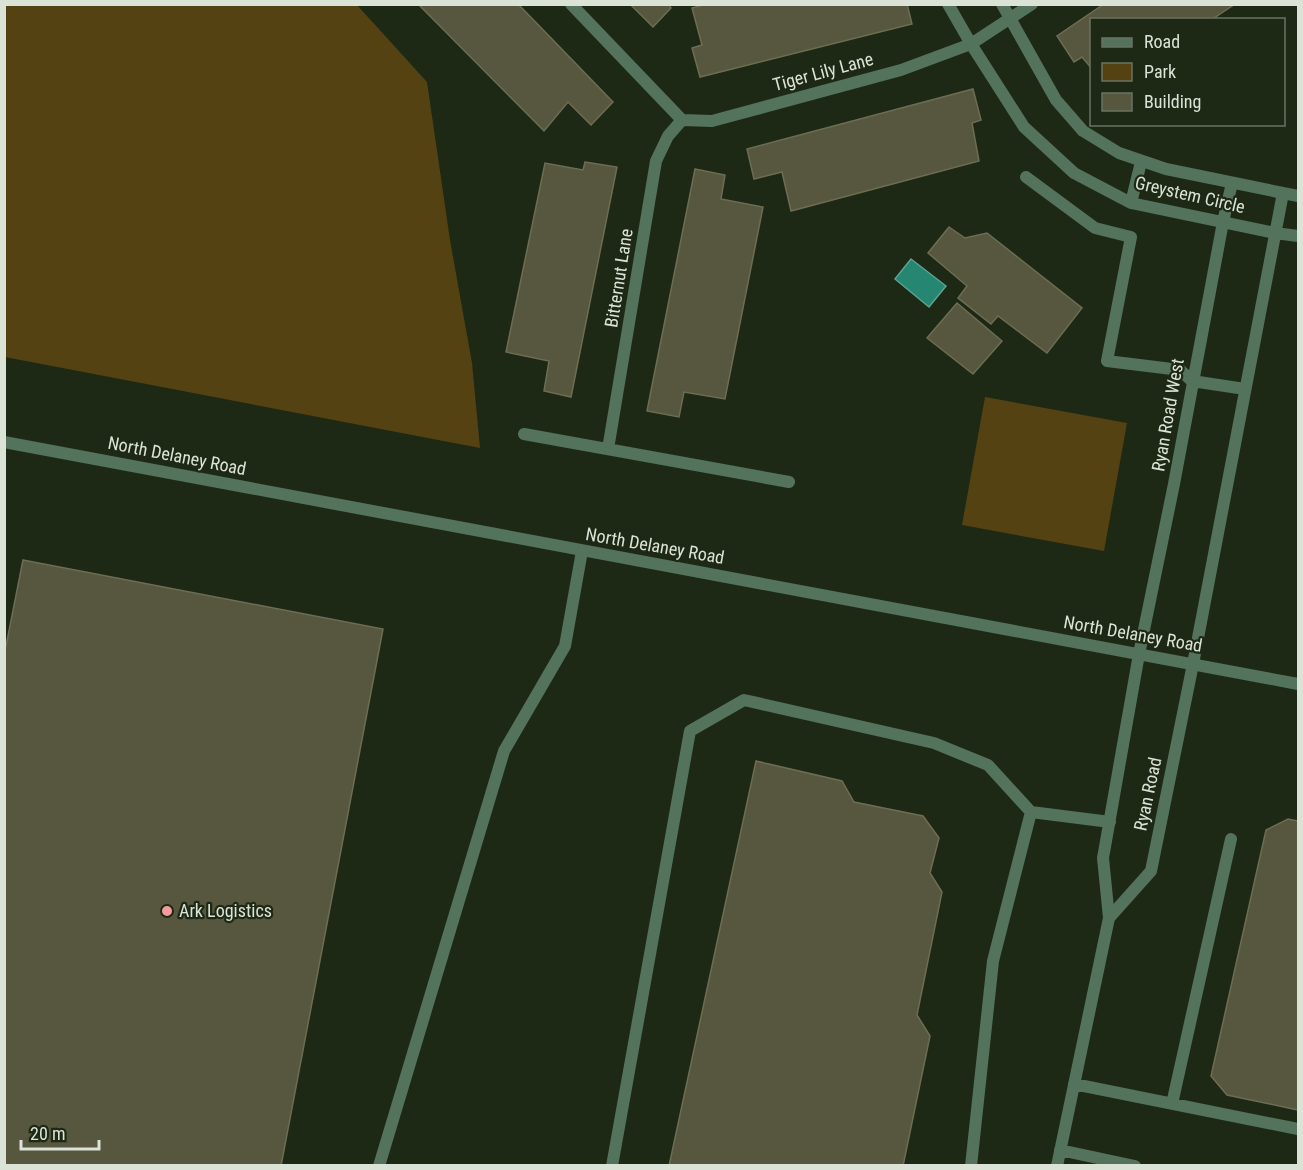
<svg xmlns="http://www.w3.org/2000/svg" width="1303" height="1170" viewBox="0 0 1303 1170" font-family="'Roboto Condensed',sans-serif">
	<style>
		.green { fill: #554212 }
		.water { fill: #258772; stroke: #5ca290; stroke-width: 1.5 }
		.building { fill: #56573e; stroke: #6d6d54; stroke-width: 1.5 }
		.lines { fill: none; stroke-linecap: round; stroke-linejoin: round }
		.service { stroke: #53735c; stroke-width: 12 }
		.tertiary { stroke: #53735c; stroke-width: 12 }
		.poi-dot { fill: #f59b9b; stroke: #1e2915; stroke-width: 2 }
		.labels { text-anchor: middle; stroke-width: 4.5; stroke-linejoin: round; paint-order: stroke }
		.street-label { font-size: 18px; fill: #dbe2d6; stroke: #1e2915 }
		.poi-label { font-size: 18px; fill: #dbe2d6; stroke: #1e2915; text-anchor: start }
	</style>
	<rect width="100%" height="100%" fill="#1e2915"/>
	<path class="green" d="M4,5H357L427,82L450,240L472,363L480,448L5,357Z
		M985,397L1127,423L1104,551L962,525Z"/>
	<path class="water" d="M911,259L946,286L929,307L895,279Z"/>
	<path class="building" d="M418,4H518L613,102L591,125L568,102L544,131Z
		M630,4H668L671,8L653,27Z
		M707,4H907L912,24L700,77L692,48L702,45L692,8Z
		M1104,4H1235L1211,20H1092V69L1082,57L1074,62L1057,36Z
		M973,89L981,120L972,123L979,161L791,211L782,172L754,179L747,149Z
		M585,162L617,167L571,397L544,391L549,361L506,352L545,163L583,170Z
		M695,169L725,175L721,199L763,207L725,399L684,392L679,417L647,411Z
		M949,227L965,238L987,233L1082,308L1047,353L998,316L991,324L958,298L967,286L928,253Z
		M957,303L1002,341L973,374L927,338Z
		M23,560L383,629L281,1166H4V656Z
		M756,761L842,781L854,802L923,816L939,838L930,873L942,892L917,1015L930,1036L903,1166H669Z
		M1288,819L1298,821V1110L1227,1095L1211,1076L1266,830Z"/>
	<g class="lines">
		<path class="service" d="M571,4L682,120
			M948,4L971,44L1024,127L1074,173L1131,203L1275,233L1298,236
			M1002,4L1056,100L1083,131L1119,153L1166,169L1298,196
			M682,120L712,121L901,70L971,44L1032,4
			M1026,177L1095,228L1131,237L1107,361L1180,370L1192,381L1245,389
			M1131,203L1141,162
			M524,434L789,482
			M608,449L656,161L668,136L682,120
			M1109,918L1151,871L1193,664L1283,193
			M1074,1084L1298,1129
			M1172,1104L1231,839
			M1060,1150L1135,1166
			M379,1166L504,751L565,646L582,551
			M612,1166L690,731L744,700L934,743L988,765L1031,812L1110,822
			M971,1166L993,961L1031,812
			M1057,1166L1109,918L1103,858L1139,654L1174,484L1223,222L1232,183"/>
		<path class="tertiary" d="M4,442L1298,684"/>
	</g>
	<circle class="poi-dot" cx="167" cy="911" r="6"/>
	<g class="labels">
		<g class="street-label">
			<text transform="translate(823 72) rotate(-15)" y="6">Tiger Lily Lane</text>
			<text transform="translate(1190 195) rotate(13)" y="6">Greystem Circle</text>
			<text transform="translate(619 278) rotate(-81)" y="6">Bitternut Lane</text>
			<text transform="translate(1168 415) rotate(-80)" y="6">Ryan Road West</text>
			<text transform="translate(177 456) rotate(11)" y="6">North Delaney Road</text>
			<text transform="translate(655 546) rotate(10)" y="6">North Delaney Road</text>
			<text transform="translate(1133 634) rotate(10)" y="6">North Delaney Road</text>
			<text transform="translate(1148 794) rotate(-78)" y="6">Ryan Road</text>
		</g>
		<g class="poi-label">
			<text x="179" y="917">Ark Logistics</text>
		</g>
	</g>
	<rect width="1303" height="1170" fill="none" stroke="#dbe2d6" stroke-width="12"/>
	<rect x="1090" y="18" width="195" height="108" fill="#1e2915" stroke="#6a7362" stroke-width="1.5"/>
	<rect x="1102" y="38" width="30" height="9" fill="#53735c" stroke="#6a7362" stroke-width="1.5"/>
	<text x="1144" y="48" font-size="18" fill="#dbe2d6">Road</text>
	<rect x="1102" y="63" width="30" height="18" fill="#554212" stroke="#6a7362" stroke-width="1.5"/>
	<text x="1144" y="78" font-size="18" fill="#dbe2d6">Park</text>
	<rect x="1102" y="93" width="30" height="18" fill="#56573e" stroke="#6a7362" stroke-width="1.5"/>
	<text x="1144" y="108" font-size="18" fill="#dbe2d6">Building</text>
	<path d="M21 1140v9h78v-9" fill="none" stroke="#dbe2d6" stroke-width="3"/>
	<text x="30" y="1140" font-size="18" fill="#dbe2d6" stroke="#1e2915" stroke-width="4.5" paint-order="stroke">20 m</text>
</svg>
